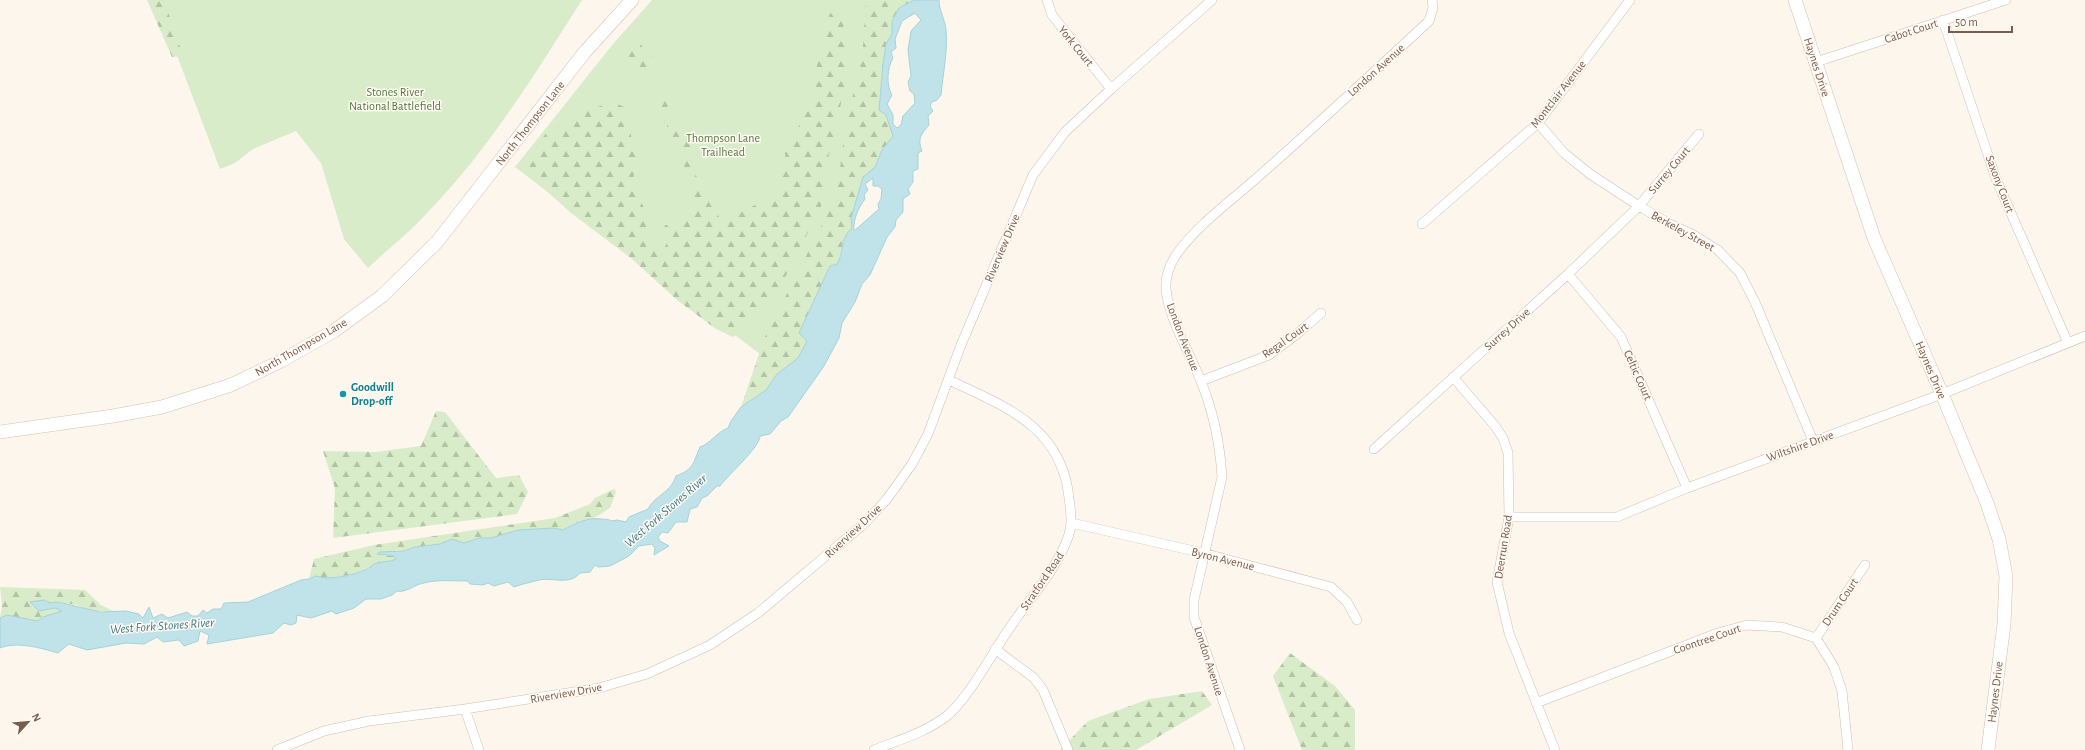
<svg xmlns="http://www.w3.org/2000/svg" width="2085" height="750" viewBox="0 0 2085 750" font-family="'Alegreya Sans',sans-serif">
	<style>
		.green { fill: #d8ecc9 }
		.forest { fill: url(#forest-firs) }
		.water { fill: #bfe3e8; stroke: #a5d3da; fill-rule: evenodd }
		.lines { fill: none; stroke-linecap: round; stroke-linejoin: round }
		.street-casing { stroke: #d1beb0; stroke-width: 10 }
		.secondary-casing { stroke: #d6c0b0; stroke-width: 14 }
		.street { stroke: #fff; stroke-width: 9 }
		.secondary { stroke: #fff; stroke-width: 13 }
		.culture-dot { fill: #0f9aa8; stroke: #fffaf3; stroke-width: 1.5 }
		.labels { text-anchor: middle; stroke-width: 3; stroke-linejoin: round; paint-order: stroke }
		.street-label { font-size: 12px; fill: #7a5c4d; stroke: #fffaf3 }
		.park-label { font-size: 12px; fill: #537a41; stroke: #fffaf3 }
		.culture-label { font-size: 12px; font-weight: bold; fill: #0d838f; stroke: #fffaf3; text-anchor: start }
		.water-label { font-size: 13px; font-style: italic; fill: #437c86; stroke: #fffaf3 }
	</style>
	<defs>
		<pattern id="forest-firs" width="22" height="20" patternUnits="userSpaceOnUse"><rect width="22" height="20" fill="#d8ecc9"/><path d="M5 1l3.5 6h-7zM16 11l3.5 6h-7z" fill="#b4c2a5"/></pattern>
	</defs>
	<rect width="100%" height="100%" fill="#fdf6ec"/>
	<path class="green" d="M156,0H582C535,74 489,149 428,212C410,232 388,249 368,268L344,239L321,163L296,131L253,149L235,163L220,169Z
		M652,0H914L899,8L868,171L799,333L791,363L782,371L515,167L613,44Z"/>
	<path class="forest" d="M147,0H164L183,56L172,57Z
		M866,0L914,1L899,8L892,21V34L886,44L879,94V110L886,115L893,136L882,150L875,167L863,177L851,218L852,229C839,241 844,249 837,264L830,266L799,333L807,341L798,358L777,374L766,390L741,407L764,339L832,205L839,180L842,150L856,79L862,61Z
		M837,7L841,15L845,32L846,77L836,129L828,158L823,202L788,272L768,306L749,319L744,330L733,337L716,329L677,300L632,259L571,213L521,168L549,129L557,127L584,111L614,102L628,109L631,136L636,144L637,158L632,185L649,217L647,226L641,233L644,239L650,240L657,251L665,247L667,242L661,237L665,225C680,228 681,220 691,212L696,215C697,186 681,157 666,133L668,119L680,122C681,136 688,138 691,149C692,154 692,160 693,165C698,185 711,209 725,224C736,220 733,219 740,213C747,208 766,200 775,198L779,191L778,179L784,175L786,166L785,153L804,116L813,92L816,69L828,28L829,15Z
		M631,38H638L645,52L651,55C653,65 653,70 647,78L638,75L631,58L628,56L627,50Z
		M666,92L670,95L664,124C660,108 650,114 661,94Z
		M436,411L445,412L496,478L519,475L528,492L517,514L333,538L335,488L323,451L376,452L421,446Z
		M614,489L616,492L610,508L596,517L575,523L563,530L554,528L518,530L491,538H479L464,543L452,539L440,544L415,547L404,551L397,550L385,556H394L397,559C390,562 385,561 378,563C375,563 371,567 367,568C353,575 331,581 316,576L309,579L314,559L374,545L555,518L590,504L595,498Z
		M0,587L85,590L101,605L113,611H90L77,605L58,602L50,603L39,601L30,602L47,610L55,608L63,611L43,617L37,621L7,616L0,618L2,604Z
		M1290,653L1335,686L1355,710V750H1302L1273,676Z
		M1202,691L1212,705L1136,750H1060L1088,721L1149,699Z"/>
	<path class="water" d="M914,0H939C939,11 945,19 946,30C948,51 943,73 941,95L937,100L932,102L930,106L933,111L928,116L929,125C921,134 917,139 922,151L918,153V169L913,171V182L908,189L910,194L903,199V212L896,220L895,227L887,237L870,275L862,284L855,302L842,323L839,338L824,366L788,417L781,421L770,434L760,436C760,447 728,475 720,486H717L707,496L702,498L697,507L690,509L687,522H676L668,533L662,532L658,537L660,541L669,546L654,555L655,548L652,544L639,546L629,556L610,566L598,567L595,565L590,572L580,573C569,586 553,577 539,580C531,582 522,584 514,587L508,582L494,586L488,583L483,585L470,584L468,581C452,581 436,579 420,584C413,586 405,593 397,591L392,595L381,599H366L354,608L336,614L332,611L311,618L297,615L296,623L291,625L284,623L273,633L207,644L209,635L200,631L198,641L184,646L179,640L163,642L157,637L144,644L126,643L87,650L69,644L58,653C40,648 18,641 0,648V618L7,615L37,621L43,617L62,611L55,608L39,611L30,602L44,600L50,603L58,602L100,612L126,611L139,614L143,618L149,607L153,618L162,614L168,618L187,612L192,616H198L203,610L207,613L213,609H221L224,603L248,602L301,580L309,579L316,576C331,581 353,575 367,569C371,567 374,563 378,563C385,561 390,562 396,559L394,556L377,554L380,552L404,551L415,547L440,544L452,539L464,543L479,538H491L518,530L554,528L563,530C576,523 588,517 602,519C606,520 607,518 611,521L617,520L626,522L629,517L648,509C655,495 671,493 676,476C695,469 693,462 700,447C710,444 717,432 728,428L731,421L741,407L766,390L777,374L798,358L807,341L799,333L830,266L837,264C845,249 839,241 852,228L851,218L863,177L875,167L882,150L893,136L886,115L879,110L883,64L886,44L892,34V21L899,8ZM915,13L921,20L911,31L908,50L911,76L908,82L910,91L914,94L915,103L903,116L901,125L897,128L893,124V115L887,104L892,95C886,85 887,68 893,58L891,52L896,48L895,39L902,21ZM873,178V186H878L882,189L881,199L878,204L879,209L854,231C853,220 858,208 865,199L864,195L868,190L865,184Z"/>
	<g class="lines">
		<defs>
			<path id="street" d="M1047,0L1052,15L1111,89
				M1943,20L1996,179L2068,343
				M1816,62L2006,0
				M1538,123L1564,153L1590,174L1639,206L1670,224L1692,234L1718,250L1740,273L1755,302L1813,441
				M1422,224L1538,123L1630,0
				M1568,274L1621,337L1687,488
				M1453,377L1495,426L1503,438L1508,453L1509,517L1497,582L1509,633L1555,750
				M1201,381L1269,355L1297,334L1321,313
				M1374,449L1568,274L1639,206L1699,134
				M1509,517H1617L1687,488L1942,394L2085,336
				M1072,523L1203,553L1331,587L1347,602L1357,620
				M1816,638L1865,565
				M995,649L1034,678L1043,690L1068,750
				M1536,703L1718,633L1747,625L1782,627L1816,638L1834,667L1842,691L1848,750
				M465,709L479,750
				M277,750L324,731L369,721L465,709L599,688L647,674L710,645L758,613L866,522L887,499L912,464L928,434L961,345L1033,175L1065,132L1111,89L1212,0
				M874,750C899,740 927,732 948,715C970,696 993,651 1011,626C1030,598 1055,571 1067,540C1073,526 1071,513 1069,498C1062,427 1006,407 949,380
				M1240,750L1194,617V600L1222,477C1220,444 1213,410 1200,379C1189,351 1169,320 1166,289C1165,276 1169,266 1176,255C1198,224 1231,201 1259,176C1317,125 1373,73 1429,21L1433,8L1432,0"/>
			<path id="secondary" d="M1795,0L1874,238L1942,394L1987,503L1999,539L2006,576L2004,624L1988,750
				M0,432L113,416L162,407L231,385L281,361L334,331L382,296L437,242L584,53L632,0"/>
		</defs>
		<use href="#street" class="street-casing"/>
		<use href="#secondary" class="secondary-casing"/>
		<use href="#street" class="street"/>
		<use href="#secondary" class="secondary"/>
	</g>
	<circle class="culture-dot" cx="343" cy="394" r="4"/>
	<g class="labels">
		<g class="street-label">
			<text transform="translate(1911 31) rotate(-18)" y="4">Cabot Court</text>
			<text transform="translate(1076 46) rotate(51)" y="4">York Court</text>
			<text transform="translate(1817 67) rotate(72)" y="4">Haynes Drive</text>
			<text transform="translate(1376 70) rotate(-42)" y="4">London Avenue</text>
			<text transform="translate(1558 94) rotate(-52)" y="4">Montclair Avenue</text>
			<text transform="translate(530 123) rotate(-52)" y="4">North Thompson Lane</text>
			<text transform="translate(1669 170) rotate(-50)" y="4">Surrey Court</text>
			<text transform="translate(2000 184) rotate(69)" y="4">Saxony Court</text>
			<text transform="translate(1683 231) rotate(29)" y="4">Berkeley Street</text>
			<text transform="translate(1002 248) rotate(-67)" y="4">Riverview Drive</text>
			<text transform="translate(1507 329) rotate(-42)" y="4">Surrey Drive</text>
			<text transform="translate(1183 337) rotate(69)" y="4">London Avenue</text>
			<text transform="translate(1285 340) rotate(-35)" y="4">Regal Court</text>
			<text transform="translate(301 347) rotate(-30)" y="4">North Thompson Lane</text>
			<text transform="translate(1931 370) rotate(67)" y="4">Haynes Drive</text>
			<text transform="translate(1638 375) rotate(66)" y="4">Celtic Court</text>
			<text transform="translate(1800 446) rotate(-20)" y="4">Wiltshire Drive</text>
			<text transform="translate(853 531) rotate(-43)" y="4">Riverview Drive</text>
			<text transform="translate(1503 547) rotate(-81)" y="4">Deerrun Road</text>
			<text transform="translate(1223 559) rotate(14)" y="4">Byron Avenue</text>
			<text transform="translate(1042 581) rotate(-56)" y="4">Stratford Road</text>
			<text transform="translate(1840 602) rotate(-56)" y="4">Drum Court</text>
			<text transform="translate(1707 639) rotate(-19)" y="4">Coontree Court</text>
			<text transform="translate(1209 661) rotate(72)" y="4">London Avenue</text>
			<text transform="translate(1995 692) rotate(-83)" y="4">Haynes Drive</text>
			<text transform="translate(566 693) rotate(-10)" y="4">Riverview Drive</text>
		</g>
		<g class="park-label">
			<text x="395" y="96">Stones River<tspan x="395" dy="14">National Battlefield</tspan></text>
			<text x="723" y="142">Thompson Lane<tspan x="723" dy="14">Trailhead</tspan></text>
		</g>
		<g class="culture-label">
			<text x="351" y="391">Goodwill<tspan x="351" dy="14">Drop-off</tspan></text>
		</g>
		<g class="water-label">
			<text transform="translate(665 510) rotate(-41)" y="5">West Fork Stones River</text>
			<text transform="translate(162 625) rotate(-4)" y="5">West Fork Stones River</text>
		</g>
	</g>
	<g transform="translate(28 722) rotate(63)" stroke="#fffaf3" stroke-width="3" paint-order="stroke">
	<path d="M0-3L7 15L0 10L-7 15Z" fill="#7a5c4d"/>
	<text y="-6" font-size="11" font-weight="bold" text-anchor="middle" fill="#7a5c4d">N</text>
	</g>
	<path d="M1949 26v6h63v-6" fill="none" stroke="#7a5c4d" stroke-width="2"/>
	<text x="1955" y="26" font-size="12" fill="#7a5c4d" stroke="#fffaf3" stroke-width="3" paint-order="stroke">50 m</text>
</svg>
